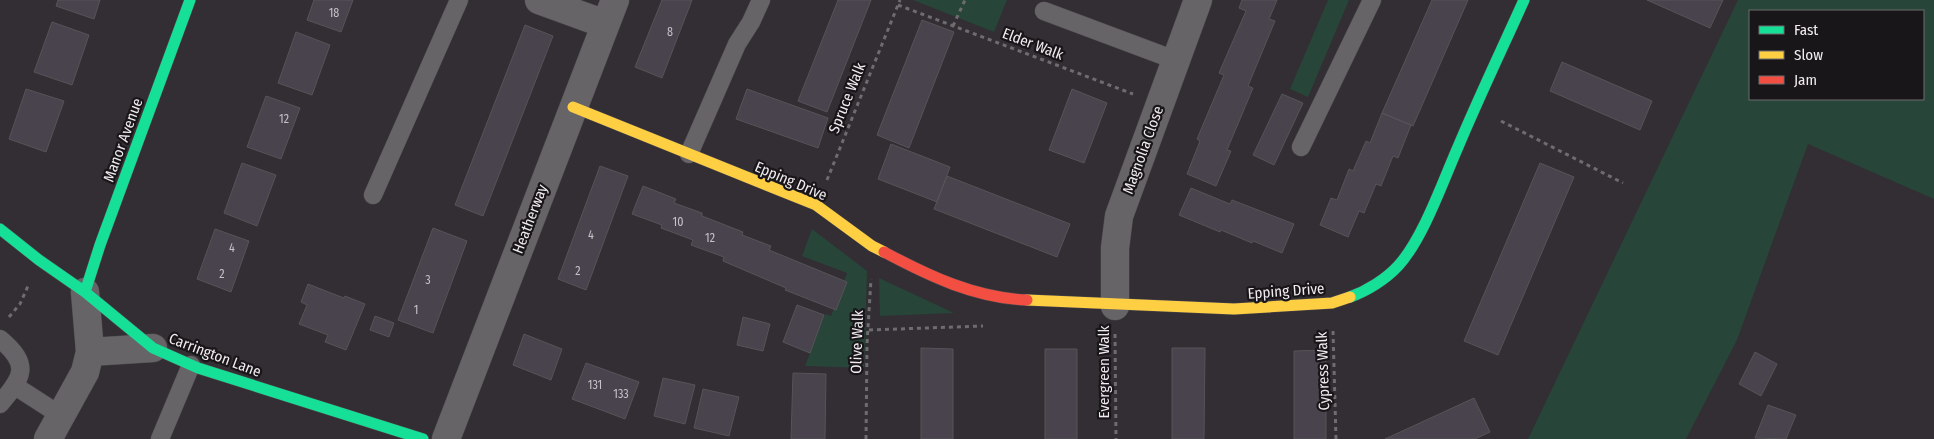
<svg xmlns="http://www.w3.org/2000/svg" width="1934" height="439" viewBox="0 0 1934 439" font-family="'Fira Sans Condensed',sans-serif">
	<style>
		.green { fill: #274538; fill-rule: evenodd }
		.building { fill: #48434d; stroke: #565458 }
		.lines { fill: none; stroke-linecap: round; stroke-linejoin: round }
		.lane-casing { stroke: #4d4a4e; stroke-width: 19 }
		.street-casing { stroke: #4d4a4e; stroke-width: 29 }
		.fast-casing { stroke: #4d4a4e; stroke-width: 12 }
		.slow-casing { stroke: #4d4a4e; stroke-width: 12 }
		.jam-casing { stroke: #4d4a4e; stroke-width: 12 }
		.path { stroke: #6e6c6f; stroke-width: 3; stroke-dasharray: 4 4; stroke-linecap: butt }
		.lane { stroke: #676467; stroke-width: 18 }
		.street { stroke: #676467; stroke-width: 28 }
		.fast { stroke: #16e098; stroke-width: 11 }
		.slow { stroke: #ffcf43; stroke-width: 11 }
		.jam { stroke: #f24e42; stroke-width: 11 }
		.labels { text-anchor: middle; stroke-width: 4.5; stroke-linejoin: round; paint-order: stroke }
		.number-label { font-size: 12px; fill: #c6c2c7 }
		.street-label { font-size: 15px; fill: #f0ecf0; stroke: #191619 }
	</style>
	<rect width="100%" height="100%" fill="#322e33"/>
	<path class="green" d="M913,0H1007L994,32Z
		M1328,0H1349L1308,97L1290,89Z
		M1738,0H1934V199L1808,144L1737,340L1686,439H1528ZM1750,11H1923V99H1750Z
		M812,229L867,271L864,368L805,366L825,314L831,316L847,273L802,256Z
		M879,278L954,313L880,316Z"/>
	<path class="building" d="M58,0H100L94,19L56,6Z
		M314,0H353L341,32L307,20Z
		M662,0H692L662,78L635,67Z
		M838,0H871L827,112L798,101Z
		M1242,0H1277L1269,19L1275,21L1248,86L1253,88L1227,150L1231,151L1216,186L1187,174L1200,141L1197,139L1224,75L1219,73L1246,11L1239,8Z
		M1432,0H1468L1413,126L1382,113Z
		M1647,0H1723L1710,28Z
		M922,20L954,32L909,148L877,135Z
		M52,22L89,35L72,85L34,72Z
		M525,25L553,36L483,216L455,205Z
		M296,32L330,45L312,95L278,83Z
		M1562,62L1652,101L1640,130L1550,91Z
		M26,89L64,101L46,152L9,139Z
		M747,89L828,118L818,148L736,119Z
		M1072,89L1107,103L1084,163L1049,150Z
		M1282,94L1303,103L1274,165L1253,155Z
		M266,96L300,108L281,159L247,147Z
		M1382,113L1411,125L1398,158L1393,156L1381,186L1376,184L1364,213L1359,211L1348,237L1320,225L1331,198L1337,200L1349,169L1353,171L1366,141L1370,143Z
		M891,144L950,167L937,202L878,179Z
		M242,163L276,175L257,226L224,213Z
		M1540,163L1574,177L1498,355L1464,341Z
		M600,166L628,176L586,290L558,279Z
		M947,176L1070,224L1057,257L934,209Z
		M643,186L676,199L674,203L702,213V216L743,232L742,235L771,246L769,250L847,282L836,310L785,290L786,288L723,261L724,257L691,245L693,240L661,228L662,225L632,214Z
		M1191,188L1230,204L1232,200L1294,224L1282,253L1253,241L1252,243L1221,230L1220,232L1179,215Z
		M433,228L467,241L433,333L398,320Z
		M215,229L249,241L231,292L197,279Z
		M308,284L344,298L345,296L365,304L346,350L325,342L328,335L299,324L307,305L301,302Z
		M797,305L824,315L810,353L783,342Z
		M375,316L394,323L389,337L370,330Z
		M743,317L770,324L763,351L737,345Z
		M524,334L562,349L551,380L513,365Z
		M921,348L953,349V439H921Z
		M1172,348H1205L1204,439H1172Z
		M1045,349H1077V439H1045Z
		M1326,350V439H1294V351Z
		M1755,352L1777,364L1761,396L1739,384Z
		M586,363L639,382L625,419L572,399Z
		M793,373L826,374L825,439H791Z
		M663,378L695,385L685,424L654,416Z
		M703,389L739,397L729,436L694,428Z
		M1474,398L1490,432L1475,439H1385Z
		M1768,405L1796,415L1786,439L1755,438Z"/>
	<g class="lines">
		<defs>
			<path id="lane" d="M1044,11L1175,60
				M1301,147L1372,0
				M689,154L737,44L751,22L761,0
				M373,195L459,0
				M0,339C31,365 23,377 0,404
				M15,386L60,415
				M160,439L191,365"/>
			<path id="street" d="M539,0L605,24
				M1115,306V248L1119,216L1198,0
				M90,352L153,348
				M48,439L85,372L90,352L85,292
				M446,439L615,0"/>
			<path id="fast" d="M0,229L39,260L85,292L153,348L198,368L423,439
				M85,292L100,245L190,0
				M1350,297C1367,291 1386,279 1398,266C1423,239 1443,181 1458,147C1479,97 1502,49 1524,0"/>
			<path id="slow" d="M573,107L816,205L872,246L884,252
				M1027,300L1234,309L1332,303L1350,297"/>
			<path id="jam" d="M884,252C929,276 975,298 1027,300"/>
		</defs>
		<use href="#lane" class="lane-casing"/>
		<use href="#street" class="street-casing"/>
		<use href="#fast" class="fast-casing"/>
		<use href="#slow" class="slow-casing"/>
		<use href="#jam" class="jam-casing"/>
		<path class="path" d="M898,5L1133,94
			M953,26L965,0
			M1501,121L1623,183
			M827,180L900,0
			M9,317L20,304L28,286
			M869,330L983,326
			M1333,331L1336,439
			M1115,334L1116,439
			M866,439L867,344L871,279"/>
		<use href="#lane" class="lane"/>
		<use href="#street" class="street"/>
		<use href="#fast" class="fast"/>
		<use href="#slow" class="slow"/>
		<use href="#jam" class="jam"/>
	</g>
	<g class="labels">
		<g class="number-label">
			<text x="334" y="17">18</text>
			<text x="670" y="36">8</text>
			<text x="284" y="123">12</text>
			<text x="678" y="226">10</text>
			<text x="591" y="239">4</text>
			<text x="710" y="242">12</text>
			<text x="232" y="252">4</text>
			<text x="578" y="275">2</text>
			<text x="222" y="278">2</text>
			<text x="428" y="284">3</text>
			<text x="416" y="314">1</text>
			<text x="595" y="389">131</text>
			<text x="621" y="398">133</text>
		</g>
		<g class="street-label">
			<text transform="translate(1033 44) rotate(21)" y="5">Elder Walk</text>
			<text transform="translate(847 98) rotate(-68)" y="5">Spruce Walk</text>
			<text transform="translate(123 140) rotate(-70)" y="5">Manor Avenue</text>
			<text transform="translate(1143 150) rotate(-70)" y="5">Magnolia Close</text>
			<text transform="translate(791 181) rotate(23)" y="5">Epping Drive</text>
			<text transform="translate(530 219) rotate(-69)" y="5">Heatherway</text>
			<text transform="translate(1286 291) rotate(-4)" y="5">Epping Drive</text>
			<text transform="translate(857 342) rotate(-88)" y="5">Olive Walk</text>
			<text transform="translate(215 355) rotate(21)" y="5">Carrington Lane</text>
			<text transform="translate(1323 371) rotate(-92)" y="5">Cypress Walk</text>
			<text transform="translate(1104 372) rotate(-90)" y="5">Evergreen Walk</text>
		</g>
	</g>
	<rect x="1749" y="10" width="175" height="90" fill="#191619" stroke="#6f6c6f"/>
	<rect x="1759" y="26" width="25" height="8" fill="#16e098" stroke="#6f6c6f"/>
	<text x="1794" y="35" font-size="15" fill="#f0ecf0">Fast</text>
	<rect x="1759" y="51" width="25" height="8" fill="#ffcf43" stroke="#6f6c6f"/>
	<text x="1794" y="60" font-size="15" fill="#f0ecf0">Slow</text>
	<rect x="1759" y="76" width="25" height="8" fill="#f24e42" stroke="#6f6c6f"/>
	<text x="1794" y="85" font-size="15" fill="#f0ecf0">Jam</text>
</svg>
